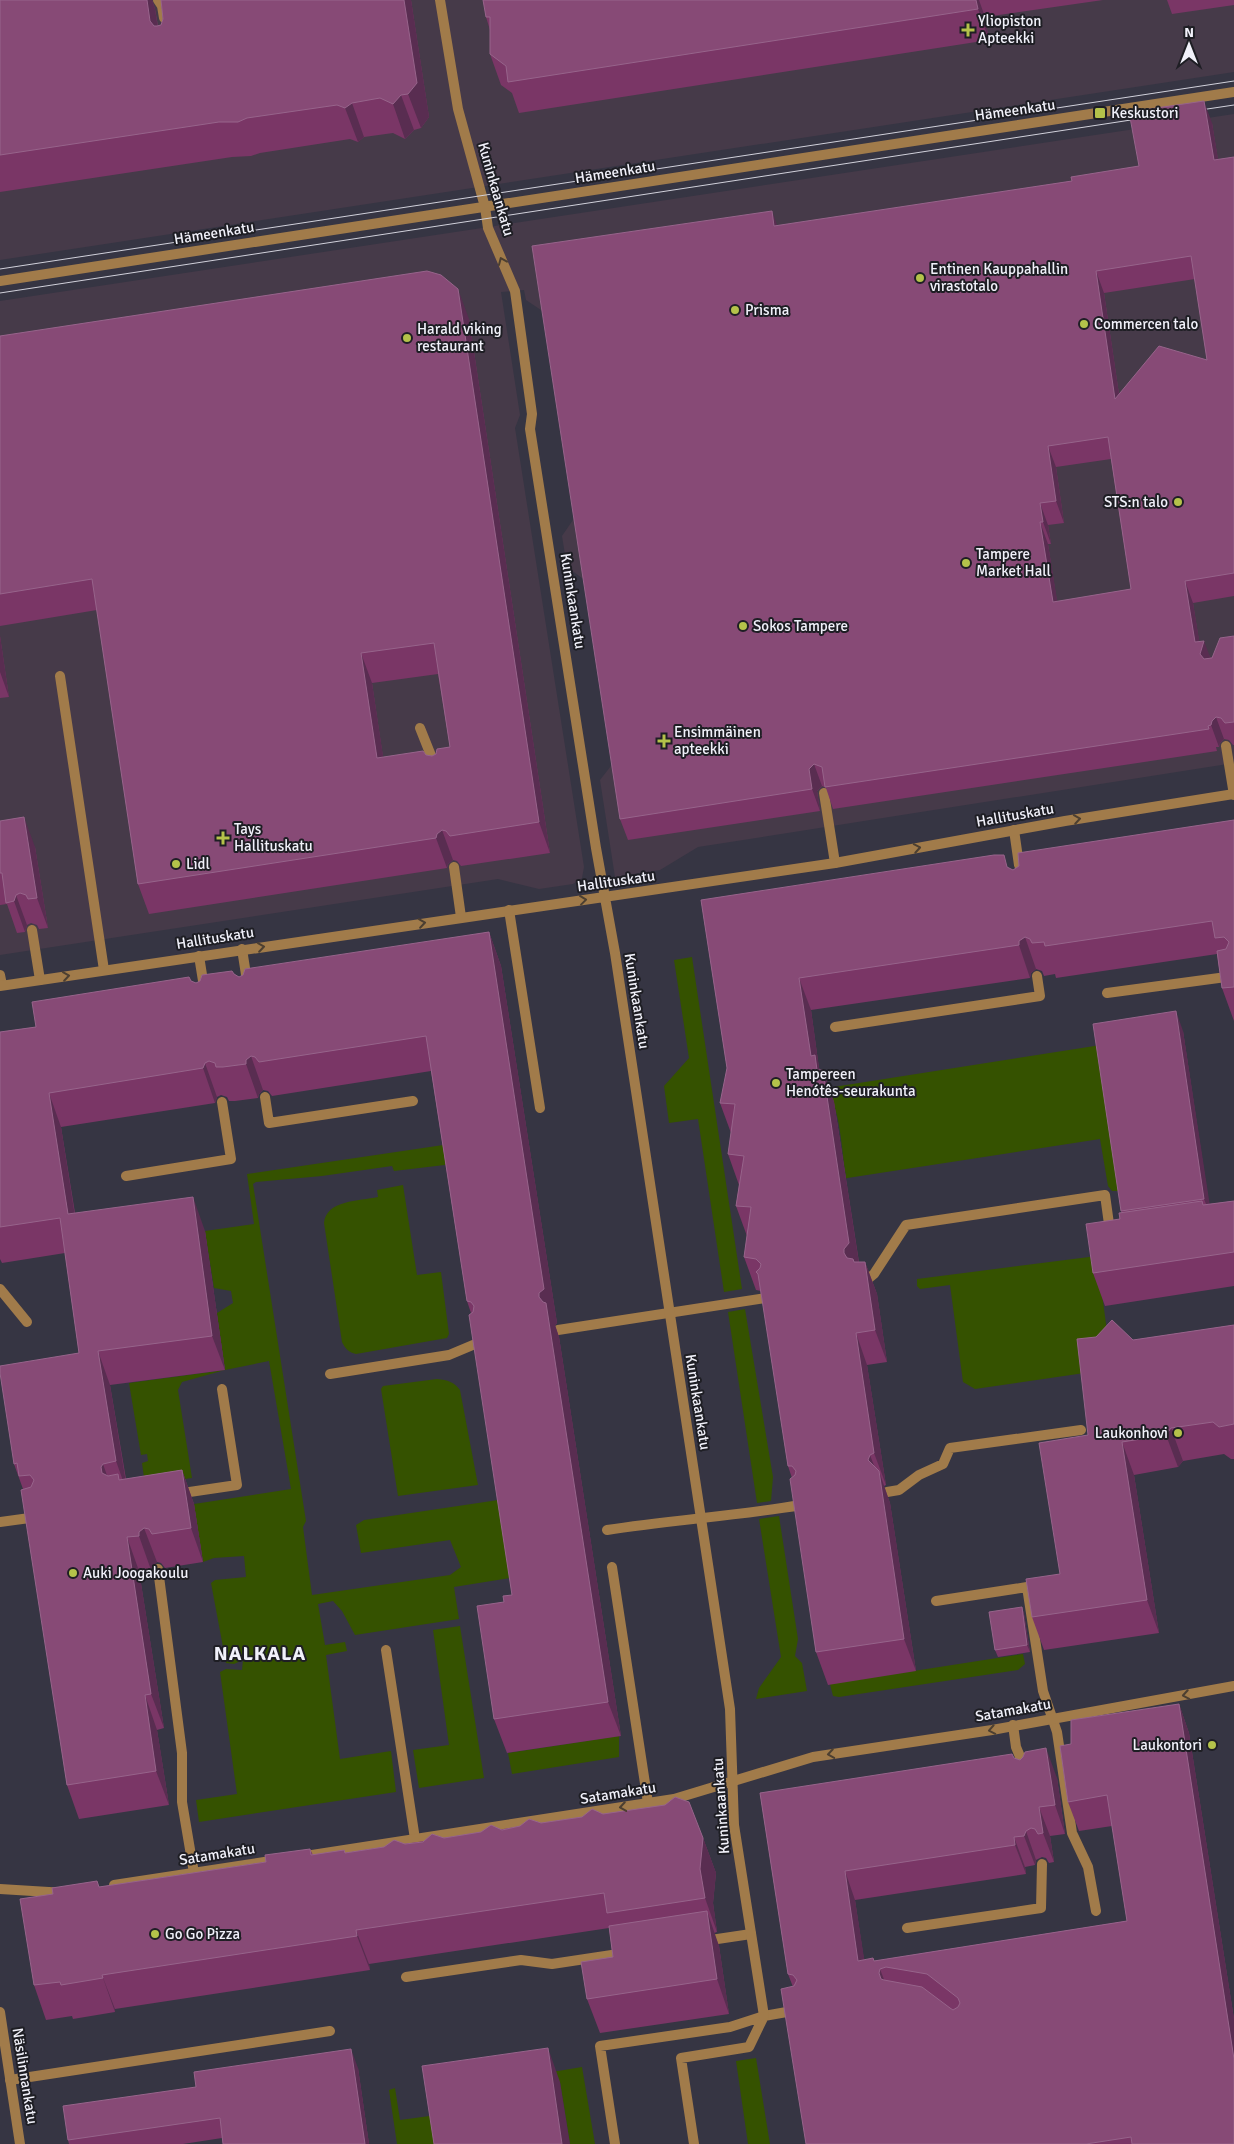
<svg xmlns="http://www.w3.org/2000/svg" width="1234" height="2144" viewBox="0 0 1234 2144" font-family="Signika,sans-serif">
	<style>
		.commercial { fill: #463a49 }
		.green { fill: #355200 }
		.lines { fill: none; stroke-linecap: round; stroke-linejoin: round }
		.lane { stroke: #a17b4a; stroke-width: 10 }
		.street { stroke: #a17b4a; stroke-width: 10 }
		.tram { stroke: #d1d1db; stroke-width: 1 }
		.wall { fill: #7a3666; fill-rule: evenodd }
		.shaded-wall { fill: #592d51 }
		.building { fill: #874a76; stroke: #97648b; fill-rule: evenodd }
		.oneway { stroke: #4c3f31 }
		.poi-dot { fill: #b4c24a; stroke: #1e1e24; stroke-width: 2 }
		.labels { text-anchor: middle; stroke-width: 4; stroke-linejoin: round; paint-order: stroke }
		.poi-label { font-size: 15px; fill: #f1f1fa; stroke: #1e1e24; text-anchor: start }
		.street-label { font-size: 15px; fill: #f1f1fa; stroke: #1e1e24 }
		.district-label { font-size: 20px; font-weight: bold; letter-spacing: 1px; fill: #f1f1fa; stroke: #1e1e24 }
	</style>
	<rect width="100%" height="100%" fill="#363543"/>
	<path class="commercial" d="M0,0H1170L1234,5V72L0,260Z
		M1234,114V763L698,847L660,870L615,877L600,780L614,762L586,581L567,567L562,536L575,517L544,312L526,300L524,290L501,292L520,415L515,428L584,867L582,878L573,884L539,889L498,879L0,955V301Z"/>
	<path class="green" d="M692,957L742,1289L724,1292L698,1119L669,1123L664,1086L689,1058L674,960Z
		M1101,1045L1123,1191H1112L1108,1186L1100,1139L841,1179L846,1176C841,1146 841,1114 827,1088Z
		M450,1144L453,1164L394,1171L392,1166L322,1176L256,1182L253,1184L306,1521L303,1527L312,1595L450,1575L461,1567L450,1540L361,1553L356,1525L364,1520L505,1499L516,1577L454,1587L459,1619L355,1635L342,1611L333,1601L318,1604L325,1645L345,1642L347,1651L326,1655L340,1759L391,1751L396,1792L199,1822L196,1800L237,1794L220,1672L226,1669L242,1670L243,1660L234,1664L226,1663L211,1583L215,1580L246,1577L244,1556L214,1558L203,1562L194,1504L291,1489L269,1361L225,1370L182,1382L178,1390L192,1478L169,1481L146,1492L142,1463L148,1461L147,1454L141,1455L129,1383L225,1370L217,1313L233,1303L231,1291L214,1288L205,1231L254,1224L247,1174Z
		M403,1185L417,1275L441,1272L449,1334L447,1338L356,1354C349,1352 346,1350 342,1342L324,1223C326,1200 359,1201 378,1197L377,1190Z
		M1097,1256L1112,1369L975,1389L963,1382L950,1285L920,1289L917,1286V1279Z
		M745,1309L773,1477L771,1501L757,1503L728,1312Z
		M437,1379C448,1380 454,1382 460,1390L478,1485L398,1496L381,1389L383,1386Z
		M779,1516L798,1639L795,1656L802,1663L807,1691L756,1699L759,1688L781,1657L759,1519Z
		M460,1626L484,1778L419,1788L413,1750L449,1745L433,1630Z
		M1023,1654L1025,1664L1018,1670L839,1697L833,1696L830,1684Z
		M619,1736V1757L512,1774L508,1753Z
		M756,2058L768,2132L770,2144H748L736,2061Z
		M582,2067L595,2144H570L560,2082L503,2080Z
		M395,2088L400,2120L437,2115L441,2144H397L389,2090Z"/>
	<g class="lines">
		<path class="lane" d="M158,0L162,6L164,18
			M60,676L104,970
			M420,728L436,768
			M1226,746L1234,795
			M824,793L835,863
			M1014,830L1019,865
			M454,867L461,917
			M509,910L540,1108
			M32,930L40,980
			M242,949L247,981
			M199,956L204,987
			M0,975L2,985
			M1107,993L1234,976
			M835,1027L1040,996L1037,976
			M265,1097L269,1123L413,1101
			M126,1176L231,1159L222,1102
			M862,1284L874,1274L906,1225L1105,1195L1109,1224L1114,1232
			M0,1289L27,1322
			M558,1330L766,1298
			M330,1374L449,1355L480,1342
			M887,1492L899,1490L919,1475L943,1464L950,1448L1081,1430
			M176,1494L237,1485L222,1389
			M0,1522L37,1517
			M607,1530C671,1520 736,1516 801,1505
			M612,1567L648,1803
			M158,1569L182,1753V1802L194,1873
			M936,1601L1027,1587L1043,1691L1057,1732L1072,1833L1088,1867L1096,1911
			M386,1650L415,1839
			M1013,1725L1016,1747L1026,1771
			M907,1928L1041,1908L1042,1864
			M704,1941L751,1934
			M406,1977L521,1960L552,1964L625,1953
			M10,2080L330,2031
			M615,2144L600,2046L730,2027L764,2016L798,2010
			M694,2144L681,2058L749,2047L764,2016"/>
		<path class="street" d="M440,0L458,109L485,207L488,228L515,291L532,414L530,429L596,848L615,953L730,1709L734,1825L764,2016
			M0,281L1234,92
			M0,986L835,863L1065,821L1234,794
			M299,1857L674,1799L813,1757L992,1730L1234,1686
			M114,1885L277,1860
			M0,1889L65,1893
			M0,2012L20,2144"/>
		<path class="tram" d="M1194,111L1234,105
			M0,269L1234,81
			M0,293L1144,118"/>
	</g>
	<path class="wall" d="M0,0H152L155,9L158,26L161,25L163,19L161,0H411L429,117L421,128L414,130L405,139L393,133L364,137L358,142L350,139L260,153L251,156L232,157L0,192Z
		M483,0H1103L985,17L989,40L519,113L512,93L501,85L490,54V30L486,17Z
		M1167,0H1234V5L1172,14Z
		M1212,123L1218,160L1234,157V596L1193,603L1199,641L1211,658L1234,636V745H1233L1229,740L1224,739L1220,743L1219,747H1216L1217,751L833,809L826,788L822,786L817,791L820,811L628,840L620,819L778,226L1072,181L1139,166ZM1195,279L1207,360L1119,394L1104,293ZM1111,459L1131,589L1057,602L1048,544H1051L1048,525L1064,523L1056,467Z
		M469,319L550,853L461,866L457,861L453,860L448,864L447,868L149,914L138,884L97,610L0,626V336ZM438,674L450,747L432,756L426,755L383,757L372,683Z
		M0,636L9,697L0,698Z
		M1234,820V1021L1222,988L1217,954L1056,978L1055,974L1044,976L1042,971L1036,969L1031,973L1030,978L811,1010L819,1068L820,1070H823L834,1102L859,1262H865L877,1294L887,1362L867,1365L886,1485L884,1486L890,1503L916,1671L828,1685L816,1652L792,1478L788,1466L761,1291L756,1290L744,1257L747,1236L736,1206L739,1185L728,1154L731,1133L720,1103L727,1068L701,900L1009,869L1013,870Z
		M0,821L35,847L48,928L39,929L37,925L31,923L27,925L25,932L17,933L7,904L0,905Z
		M489,932L501,966L557,1323L555,1325L559,1337L621,1736L507,1753L494,1719L504,1602L512,1595L471,1313L467,1301L431,1071L272,1096L268,1091L263,1090L259,1094L258,1098L235,1101H229L227,1097L221,1095L217,1097L215,1103L61,1127L75,1213L205,1231L225,1370L110,1385L126,1479L182,1470L194,1504L203,1562L165,1568L161,1563L157,1562L152,1566L151,1570L139,1571L164,1728L157,1730L169,1805L79,1819L67,1785L23,1489L14,1464L79,1353L65,1253L2,1263L0,1259V1032L36,1027L191,981L196,983L234,974L239,977Z
		M1183,1031L1209,1204L1234,1201V1286L1105,1306L1093,1273L1122,1213L1121,1211Z
		M1234,1325V1459H1231L1224,1454L1183,1461L1178,1467L1134,1475L1159,1633L1044,1650L1032,1617L1060,1574L1088,1435L1133,1340Z
		M1022,1607L1024,1614L1030,1652L998,1657L995,1650Z
		M1179,1704L1189,1733L1234,2019V2144H806L793,1987L788,1974L760,1793L1014,1758L1057,1778L1065,1834L1050,1836L1054,1862L1049,1863L1046,1858L1042,1857L1036,1860L1035,1865L1025,1867L1026,1874L855,1900L864,1960L874,1961L1127,1921L1112,1826L1079,1831L1068,1802L1071,1744Z
		M603,1814L703,1838L716,1873L713,1903L717,1932L714,1933L719,1946L729,2014L600,2033L587,1999L613,1957L609,1928L369,1964L370,1970L115,2009V2012L73,2019L72,2016L46,2020L34,1985L100,1887L266,1862L310,1849L313,1855L345,1853Z
		M358,2068L369,2144H223L222,2138L183,2144H69L68,2140Z"/>
	<path class="shaded-wall" d="M147,0H152L155,9L162,55L150,21Z
		M404,0H411L429,117L421,128L408,94Z
		M976,0H979L985,17L989,40L978,9Z
		M401,95L414,130L405,139L393,104Z
		M1204,101L1212,123L1222,182L1214,160Z
		M352,103L364,137L358,142L345,108Z
		M772,211L780,233L774,226Z
		M1096,271L1104,293L1123,421L1115,399Z
		M458,289L469,319L550,853L539,822Z
		M1048,446L1056,467L1064,523L1056,501Z
		M1040,503L1048,525L1051,544L1043,522Z
		M1040,522L1048,544L1061,624L1053,602Z
		M1185,581L1193,603L1201,651L1204,641L1212,662L1208,676L1195,642Z
		M0,636L9,697L0,672Z
		M361,653L372,683L388,789L377,758Z
		M1216,717L1224,739L1220,743L1219,747L1211,725L1212,721Z
		M814,764L822,786L817,791L820,811L812,789L809,769Z
		M24,817L35,847L48,928L37,898Z
		M442,830L453,860L448,864L447,868L436,838L437,834Z
		M16,895L27,925L25,932L14,901Z
		M489,932L501,966L557,1323L555,1325L559,1337L621,1736L608,1702L539,1297V1293Z
		M1025,937L1036,969L1031,973L1030,978L1019,945V941Z
		M799,978L811,1010L819,1068L824,1082L823,1070L834,1102L861,1276L844,1253L811,1056Z
		M1176,1011L1183,1031L1212,1219L1204,1199Z
		M251,1056L263,1090L259,1094L258,1098L246,1064V1060Z
		M205,1063L217,1097L215,1103L203,1068Z
		M49,1093L61,1127L80,1248L68,1214Z
		M193,1197L205,1231L225,1370L212,1336Z
		M865,1262L877,1294L887,1362L875,1330Z
		M856,1333L867,1365L886,1485L874,1453Z
		M98,1351L110,1385L128,1495L116,1461Z
		M1171,1428L1183,1461L1178,1467L1166,1435Z
		M1122,1442L1134,1475L1159,1633L1147,1600Z
		M870,1455L880,1481L879,1471L890,1503L916,1671L904,1639L868,1460Z
		M103,1464L115,1498L102,1473L101,1467Z
		M182,1470L194,1504L203,1562L191,1528Z
		M144,1528L157,1562L152,1566L151,1570L139,1536V1532Z
		M127,1537L139,1571L164,1728L151,1694Z
		M1022,1607L1024,1614L1030,1652L1027,1645Z
		M145,1695L157,1730L169,1805L156,1771Z
		M1179,1704L1189,1733L1234,2019V2059Z
		M1046,1748L1057,1778L1065,1834L1055,1805Z
		M1039,1807L1050,1836L1054,1862L1043,1833Z
		M1026,1831L1036,1860L1035,1865L1024,1836Z
		M1014,1837L1025,1867L1026,1874L1015,1845Z
		M703,1838L716,1873L713,1903L717,1932L705,1898L700,1869Z
		M845,1871L855,1900L869,1990L858,1961Z
		M707,1911L719,1946L729,2014L717,1979Z
		M356,1930L369,1964L370,1970L357,1936Z
		M873,1958L879,1973L880,1969L891,1998L889,2002Z
		M102,1975L115,2009V2012L103,1978Z
		M548,2048L560,2082L570,2144H562Z
		M351,2049L358,2068L369,2144H365Z"/>
	<path class="building" d="M0,0H147L150,21L154,26H157L161,25L163,19L161,0H404L417,83L408,94L401,95L393,104L380,98L352,103L345,108L337,105L247,118L238,122H219L0,155Z
		M483,0H976L978,9L508,82L506,66L490,54V17H486Z
		M1204,101L1214,160L1234,157V573L1185,581L1195,642L1204,641L1200,654L1204,659L1212,658L1220,638L1234,636V722L1225,723L1221,718L1216,717L1212,721L1211,725L1208,726L1209,729L825,787L822,767L814,764L809,769L812,789L620,819L532,246L772,211L774,226L1072,181L1071,177L1139,166L1129,112ZM1191,256L1207,360L1159,346L1115,399L1096,271ZM1108,437L1131,589L1053,602L1040,522H1043L1040,503L1056,501L1048,446Z
		M427,271L441,275L458,289L539,822L450,836L446,831L442,830L437,834L436,838L138,884L92,579L0,594V336ZM434,643L450,747L437,749L436,754L432,756L426,755L423,751L377,758L361,653Z
		M24,817L37,898L28,899L26,895L20,893L16,895L14,901L6,903L2,873H0V821Z
		M1234,820V987L1222,988L1217,951L1226,949L1229,942L1224,937L1215,938L1212,921L1045,946L1044,942L1032,943L1030,939L1025,937L1019,941V945L799,978L811,1056L815,1055L817,1070H823L849,1243L844,1249V1253L847,1258L853,1259L854,1262H865L875,1330L856,1333L874,1453L870,1455L868,1460L879,1471L904,1639L816,1652L790,1479L795,1475L796,1471L792,1466H788L758,1274L756,1272L760,1268L761,1264L756,1259L744,1257L751,1207L736,1206L744,1156L728,1154L735,1104L720,1103L727,1068L701,900L994,855H1004L1007,867L1013,870L1019,866L1018,853Z
		M489,932L544,1289L539,1293V1297L543,1302L546,1303L608,1702L494,1719L477,1606L504,1602L503,1596L512,1595L469,1315L473,1312L474,1306L471,1302L467,1301L426,1036L259,1062L255,1057L251,1056L246,1060V1064L223,1067H216L215,1063L209,1061L205,1063L203,1068L49,1093L68,1214L193,1197L212,1336L98,1351L116,1461L103,1464L101,1467L102,1473L108,1476L118,1474L119,1480L182,1470L191,1528L152,1534L149,1529L144,1528L139,1532V1536L127,1537L151,1694L145,1695L156,1771L67,1785L21,1490L31,1487L34,1480L30,1475L19,1476L17,1463L14,1464L0,1373V1366L79,1353L60,1218L0,1227V1032L36,1027L32,1002L189,977L191,981L196,983L200,981L202,975L232,971L234,974L239,977L243,975L245,969Z
		M1176,1011L1204,1199L1121,1211L1093,1024Z
		M1202,1201L1203,1205L1234,1201V1252L1093,1273L1086,1224L1120,1219L1119,1213Z
		M1112,1320L1133,1340L1234,1325V1424L1219,1427L1213,1422L1171,1428L1166,1435L1122,1442L1147,1600L1032,1617L1026,1579L1060,1574L1039,1443L1088,1435L1077,1339L1096,1337Z
		M1022,1607L1027,1645L995,1650L989,1612Z
		M1179,1704L1234,2059V2144H1132L1131,2137L1086,2144H806L781,1989L794,1986L797,1980L793,1975L788,1974L760,1793L1012,1754L1014,1758L1020,1760L1023,1757L1025,1752L1046,1748L1055,1805L1039,1807L1043,1833L1038,1834L1035,1829L1031,1828L1026,1831L1024,1836L1014,1837L1015,1845L845,1871L858,1961L873,1958L874,1961L1127,1921L1107,1795L1068,1802L1060,1746L1071,1744V1720ZM886,1967L927,1974L958,1998L960,2003L958,2007L953,2010L950,2008L922,1987L884,1980L881,1979L879,1973L880,1969Z
		M675,1797L689,1802L703,1838L700,1869L705,1898L607,1913L604,1893L356,1930L357,1936L102,1975L103,1978L61,1985L60,1982L34,1985L20,1899L53,1894L52,1888L97,1881L99,1887L266,1862L265,1855L310,1849L311,1855L344,1850L345,1853L384,1847L394,1840L405,1844L423,1842L432,1834L444,1838L481,1832L491,1825L502,1830L520,1826L529,1819L541,1823L582,1817L592,1809L603,1814L665,1805Z
		M707,1911L717,1979L587,1999L581,1962L613,1957L609,1926Z
		M548,2048L562,2144H434L422,2066Z
		M351,2049L365,2144H223L220,2118L68,2140L63,2106L196,2087L194,2072Z"/>
	<defs><path id="oneway-chevron" d="M-2-3.5L2.5 0L-2 3.5" fill="none" stroke-width="1.6" stroke-linecap="round" stroke-linejoin="round" transform="scale(1.25)"/></defs>
	<g class="oneway">
		<use href="#oneway-chevron" transform="translate(502 261) rotate(-113)"/>
		<use href="#oneway-chevron" transform="translate(1077 819) rotate(-9)"/>
		<use href="#oneway-chevron" transform="translate(917 848) rotate(-10)"/>
		<use href="#oneway-chevron" transform="translate(583 900) rotate(-7)"/>
		<use href="#oneway-chevron" transform="translate(422 923) rotate(-8)"/>
		<use href="#oneway-chevron" transform="translate(261 947) rotate(-8)"/>
		<use href="#oneway-chevron" transform="translate(66 976) rotate(-8)"/>
		<use href="#oneway-chevron" transform="translate(1186 1695) rotate(170)"/>
		<use href="#oneway-chevron" transform="translate(992 1730) rotate(169)"/>
		<use href="#oneway-chevron" transform="translate(831 1754) rotate(171)"/>
		<use href="#oneway-chevron" transform="translate(623 1807) rotate(171)"/>
	</g>
	<g class="poi-dot">
		<path d="M965.5 22.5h5v5h5v5h-5v5h-5v-5h-5v-5h5z"/>
		<rect x="1094" y="107" width="12" height="12" rx="2.5"/>
		<circle cx="920" cy="278" r="5"/>
		<circle cx="735" cy="310" r="5"/>
		<circle cx="1084" cy="324" r="5"/>
		<circle cx="407" cy="338" r="5"/>
		<circle cx="1178" cy="502" r="5"/>
		<circle cx="966" cy="563" r="5"/>
		<circle cx="743" cy="626" r="5"/>
		<path d="M661.5 733.5h5v5h5v5h-5v5h-5v-5h-5v-5h5z"/>
		<path d="M220.5 830.5h5v5h5v5h-5v5h-5v-5h-5v-5h5z"/>
		<circle cx="176" cy="864" r="5"/>
		<circle cx="776" cy="1083" r="5"/>
		<circle cx="1178" cy="1433" r="5"/>
		<circle cx="73" cy="1573" r="5"/>
		<circle cx="1212" cy="1745" r="5"/>
		<circle cx="155" cy="1934" r="5"/>
	</g>
	<g class="labels">
		<g class="poi-label">
			<text x="978" y="26">Yliopiston<tspan x="978" dy="17">Apteekki</tspan></text>
			<text x="1111" y="118">Keskustori</text>
			<text x="930" y="274">Entinen Kauppahallin<tspan x="930" dy="17">virastotalo</tspan></text>
			<text x="745" y="315">Prisma</text>
			<text x="1094" y="329">Commercen talo</text>
			<text x="417" y="334">Harald viking<tspan x="417" dy="17">restaurant</tspan></text>
			<text x="1168" y="507" text-anchor="end">STS:n talo</text>
			<text x="976" y="559">Tampere<tspan x="976" dy="17">Market Hall</tspan></text>
			<text x="753" y="631">Sokos Tampere</text>
			<text x="674" y="737">Ensimmäinen<tspan x="674" dy="17">apteekki</tspan></text>
			<text x="234" y="834">Tays<tspan x="234" dy="17">Hallituskatu</tspan></text>
			<text x="186" y="869">Lidl</text>
			<text x="786" y="1079">Tampereen<tspan x="786" dy="17">Henótês-seurakunta</tspan></text>
			<text x="1168" y="1438" text-anchor="end">Laukonhovi</text>
			<text x="83" y="1578">Auki Joogakoulu</text>
			<text x="1202" y="1750" text-anchor="end">Laukontori</text>
			<text x="165" y="1939">Go Go Pizza</text>
		</g>
		<g class="street-label">
			<text transform="translate(1015 110) rotate(-8)" y="5">Hämeenkatu</text>
			<text transform="translate(615 172) rotate(-9)" y="5">Hämeenkatu</text>
			<text transform="translate(496 189) rotate(74)" y="5">Kuninkaankatu</text>
			<text transform="translate(214 233) rotate(-9)" y="5">Hämeenkatu</text>
			<text transform="translate(573 601) rotate(81)" y="5">Kuninkaankatu</text>
			<text transform="translate(1015 815) rotate(-10)" y="5">Hallituskatu</text>
			<text transform="translate(616 881) rotate(-8)" y="5">Hallituskatu</text>
			<text transform="translate(215 938) rotate(-9)" y="5">Hallituskatu</text>
			<text transform="translate(637 1001) rotate(81)" y="5">Kuninkaankatu</text>
			<text transform="translate(698 1402) rotate(81)" y="5">Kuninkaankatu</text>
			<text transform="translate(1013 1710) rotate(-10)" y="5">Satamakatu</text>
			<text transform="translate(618 1793) rotate(-9)" y="5">Satamakatu</text>
			<text transform="translate(721 1806) rotate(-94)" y="5">Kuninkaankatu</text>
			<text transform="translate(217 1854) rotate(-9)" y="5">Satamakatu</text>
			<text transform="translate(25 2076) rotate(81)" y="5">Näsilinnankatu</text>
		</g>
		<g class="district-label">
			<text x="260" y="1660">NALKALA</text>
		</g>
	</g>
	<g transform="translate(1189 45)" stroke="#1e1e24" stroke-width="4" paint-order="stroke">
	<path d="M0-4L9 19L0 12L-9 19Z" fill="#f1f1fa"/>
	<text y="-8" font-size="14" font-weight="bold" text-anchor="middle" fill="#f1f1fa">N</text>
	</g>
</svg>
